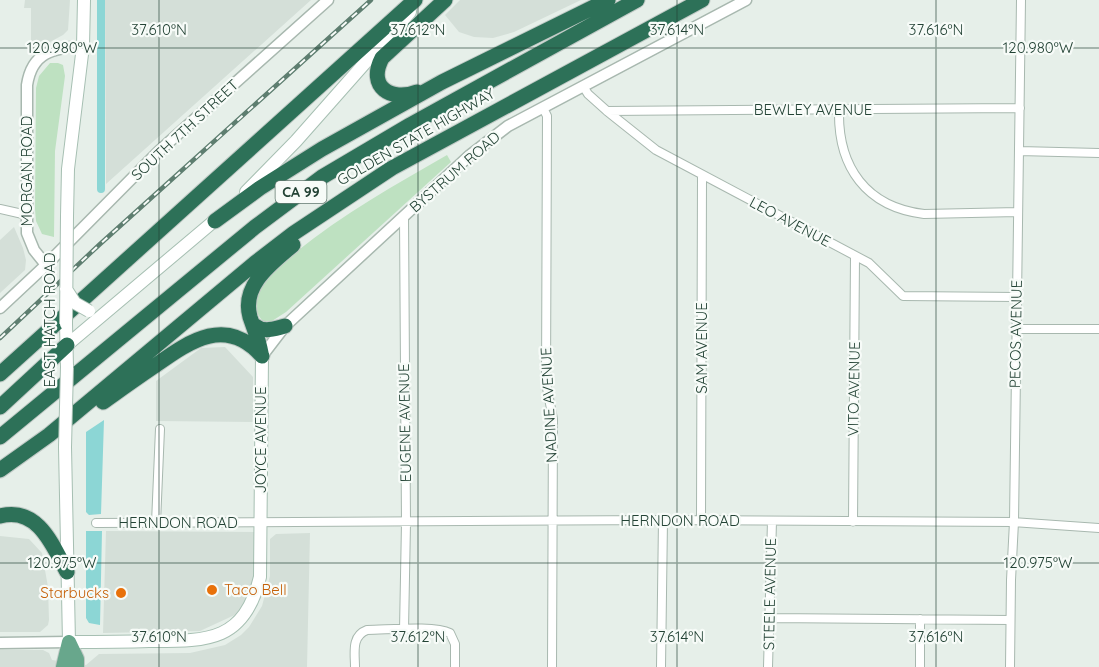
<svg xmlns="http://www.w3.org/2000/svg" width="1099" height="667" viewBox="0 0 1099 667" font-family="Quicksand,sans-serif">
	<style>
		.built { fill: #d4dfd8 }
		.green { fill: #bee1c1 }
		.water { fill: #8cd6d5 }
		.lines { fill: none; stroke-linecap: round; stroke-linejoin: round }
		.canal { stroke: #8cd6d5; stroke-width: 8 }
		.minor-casing { stroke: #a8b8af; stroke-width: 10 }
		.tertiary-casing { stroke: #a8b8af; stroke-width: 13 }
		.secondary-casing { stroke: #a6bfb2; stroke-width: 14 }
		.primary-casing { stroke: #c1cac6; stroke-width: 16 }
		.motorway-casing { stroke: #c1cac6; stroke-width: 17 }
		.minor { stroke: #fff; stroke-width: 8 }
		.tertiary { stroke: #fff; stroke-width: 10 }
		.secondary { stroke: #fff; stroke-width: 12 }
		.primary { stroke: #68a78c; stroke-width: 14 }
		.motorway { stroke: #2d7158; stroke-width: 15 }
		.rail-casing { stroke: #5e7e70; stroke-width: 4.5 }
		.rail { stroke: #f7fbf8; stroke-width: 2; stroke-dasharray: 7; stroke-linecap: butt }
		.secondary-bridge-casing { stroke: #a6bfb2; stroke-width: 14; stroke-linecap: butt }
		.secondary-bridge { stroke: #fff; stroke-width: 12 }
		.ticks { fill: none; stroke: #234335; stroke-width: 1.5; stroke-opacity: 0.45 }
		.food-dot { fill: #e8710a; stroke: #f7fbf8; stroke-width: 2 }
		.labels { text-anchor: middle; stroke-width: 4.5; stroke-linejoin: round; paint-order: stroke }
		.shield { fill: #f7fbf8; stroke: #637a70; stroke-width: 1.5 }
		.shield-label { font-size: 14px; font-weight: bold; fill: #234335 }
		.street-label { font-size: 15px; fill: #234335; stroke: #f7fbf8 }
		.food-label { font-size: 15px; fill: #c56008; stroke: #f7fbf8; text-anchor: start }
		.ticks-label { font-size: 15px; text-anchor: middle; fill: #234335; stroke: #f7fbf8; stroke-width: 4.5; stroke-linejoin: round; paint-order: stroke }
	</style>
	<rect width="100%" height="100%" fill="#e6efe9"/>
	<path class="built" d="M25,0H70L68,30L63,35L31,52V8H24Z
		M105,0H311L106,184Z
		M460,0H581L514,32L493,38L474,37L459,32L445,15Z
		M14,227L23,248L26,260L25,270L0,293V240Z
		M225,347L253,377V422L156,421V381L201,348Z
		M106,531L257,532L256,582L239,613L200,631L103,633Z
		M310,533L307,667H0V650H43L49,653L52,660L86,665L99,654L190,653L225,645L241,635L249,627L262,606L270,576V539L276,534Z
		M0,536L29,539L42,553L48,587L49,620L48,625L40,632H0Z"/>
	<path class="green" d="M50,63H58L63,65L65,76L55,151L54,237L42,234L36,221L35,209L36,88L39,76Z
		M447,155L451,162L286,312L272,321H263C255,313 253,301 258,291C265,274 282,263 296,252C343,214 395,185 447,155Z"/>
	<path class="water" d="M104,420L101,514L89,515L86,512V432Z
		M86,531H102L100,625L89,623L86,618Z"/>
	<g class="lines">
		<path class="canal" d="M101,0V189"/>
		<defs>
			<path id="minor" d="M583,86L588,94L607,111L656,150L869,263L903,296L1017,297
				M543,108L547,116L546,383L553,419L552,667
				M607,111L1020,108
				M839,111C838,167 866,207 924,214L1018,212
				M1019,151L1099,153
				M0,209L27,215
				M404,217L406,523L404,630
				M1016,329H1099
				M701,521L702,175
				M853,522L855,256
				M96,523L663,520L1014,522L1099,528
				M156,523L160,429
				M769,618L1010,620
				M355,667C355,653 351,636 367,630C387,630 434,625 450,633L455,644V667
				M661,667L663,520
				M768,667L772,521
				M920,667V619
				M1010,667L1011,580L1014,522L1021,0"/>
			<path id="tertiary" d="M46,265L34,250L27,233V85C32,52 53,48 83,46
				M0,308L46,265L159,151L328,0
				M262,356L285,326L469,156L508,126L746,0
				M0,643L69,642"/>
			<path id="secondary" d="M246,192L296,141L410,12
				M67,216L68,169L83,46L84,0
				M66,324L67,367
				M67,345L220,216
				M65,447L69,642C96,642 122,642 149,641C206,641 244,643 260,577L262,356"/>
			<path id="primary" d="M69,642L77,659V667
				M63,667L69,642"/>
			<path id="motorway" d="M417,92C391,102 367,87 382,58L445,0
				M215,221L260,188L322,149L442,82L608,0
				M254,325C264,333 273,329 285,326
				M261,353C259,340 254,329 250,317C241,285 272,263 293,245
				M0,374L415,0
				M103,402C120,390 138,377 156,365C191,340 227,316 262,356
				M0,407L67,345
				M0,437L255,227L322,177L410,125L637,0
				M0,470L49,435L255,263L294,233L392,168L702,0
				M0,516C38,506 53,546 67,572"/>
		</defs>
		<use href="#minor" class="minor-casing"/>
		<use href="#tertiary" class="tertiary-casing"/>
		<use href="#secondary" class="secondary-casing"/>
		<use href="#primary" class="primary-casing"/>
		<use href="#motorway" class="motorway-casing"/>
		<use href="#minor" class="minor"/>
		<use href="#tertiary" class="tertiary"/>
		<use href="#secondary" class="secondary"/>
		<use href="#primary" class="primary"/>
		<use href="#motorway" class="motorway"/>
		<defs>
			<path id="rail" d="M0,338L99,245L371,0"/>
		</defs>
		<use href="#rail" class="rail-casing"/>
		<use href="#rail" class="rail"/>
		<defs>
			<path id="secondary-bridge" d="M66,289L75,303L89,311
				M66,324L67,216
				M65,447L67,367"/>
		</defs>
		<use href="#secondary-bridge" class="secondary-bridge-casing"/>
		<use href="#secondary-bridge" class="secondary-bridge"/>
	</g>
	<path class="ticks" d="M159,0V667M418,0V667M677,0V667M936,0V667M0,48H1099M0,563H1099"/>
	<g class="food-dot">
		<circle cx="212" cy="590" r="6"/>
		<circle cx="121" cy="593" r="6"/>
	</g>
	<g class="labels">
		<rect class="shield" x="275.5" y="181" width="51" height="22" rx="4.5"/>
		<g class="shield-label">
			<text x="301" y="197">CA 99</text>
		</g>
		<g class="street-label">
			<text x="813" y="115">BEWLEY AVENUE</text>
			<text transform="translate(185 130) rotate(-43)" y="5">SOUTH 7TH STREET</text>
			<text transform="translate(416 137) rotate(-30)" y="5">GOLDEN STATE HIGHWAY</text>
			<text transform="translate(27 171) rotate(-90)" y="5">MORGAN ROAD</text>
			<text transform="translate(455 172) rotate(-41)" y="5">BYSTRUM ROAD</text>
			<text transform="translate(790 222) rotate(28)" y="5">LEO AVENUE</text>
			<text transform="translate(50 320) rotate(-90)" y="5">EAST HATCH ROAD</text>
			<text transform="translate(1016 334) rotate(-89)" y="5">PECOS AVENUE</text>
			<text transform="translate(702 348) rotate(-90)" y="5">SAM AVENUE</text>
			<text transform="translate(854 389) rotate(-89)" y="5">VITO AVENUE</text>
			<text transform="translate(549 405) rotate(-93)" y="5">NADINE AVENUE</text>
			<text transform="translate(405 423) rotate(-91)" y="5">EUGENE AVENUE</text>
			<text transform="translate(261 440) rotate(-90)" y="5">JOYCE AVENUE</text>
			<text x="680" y="526">HERNDON ROAD</text>
			<text x="178" y="528">HERNDON ROAD</text>
			<text transform="translate(770 594) rotate(-89)" y="5">STEELE AVENUE</text>
		</g>
		<g class="food-label">
			<text x="224" y="595">Taco Bell</text>
			<text x="109" y="598" text-anchor="end">Starbucks</text>
		</g>
	</g>
	<g class="ticks-label">
		<text x="159" y="35">37.610°N</text>
		<text x="418" y="35">37.612°N</text>
		<text x="677" y="35">37.614°N</text>
		<text x="936" y="35">37.616°N</text>
		<text x="1038" y="53">120.980°W</text>
		<text x="62" y="53">120.980°W</text>
		<text x="1038" y="568">120.975°W</text>
		<text x="62" y="568">120.975°W</text>
		<text x="159" y="642">37.610°N</text>
		<text x="418" y="642">37.612°N</text>
		<text x="677" y="642">37.614°N</text>
		<text x="936" y="642">37.616°N</text>
	</g>
</svg>
